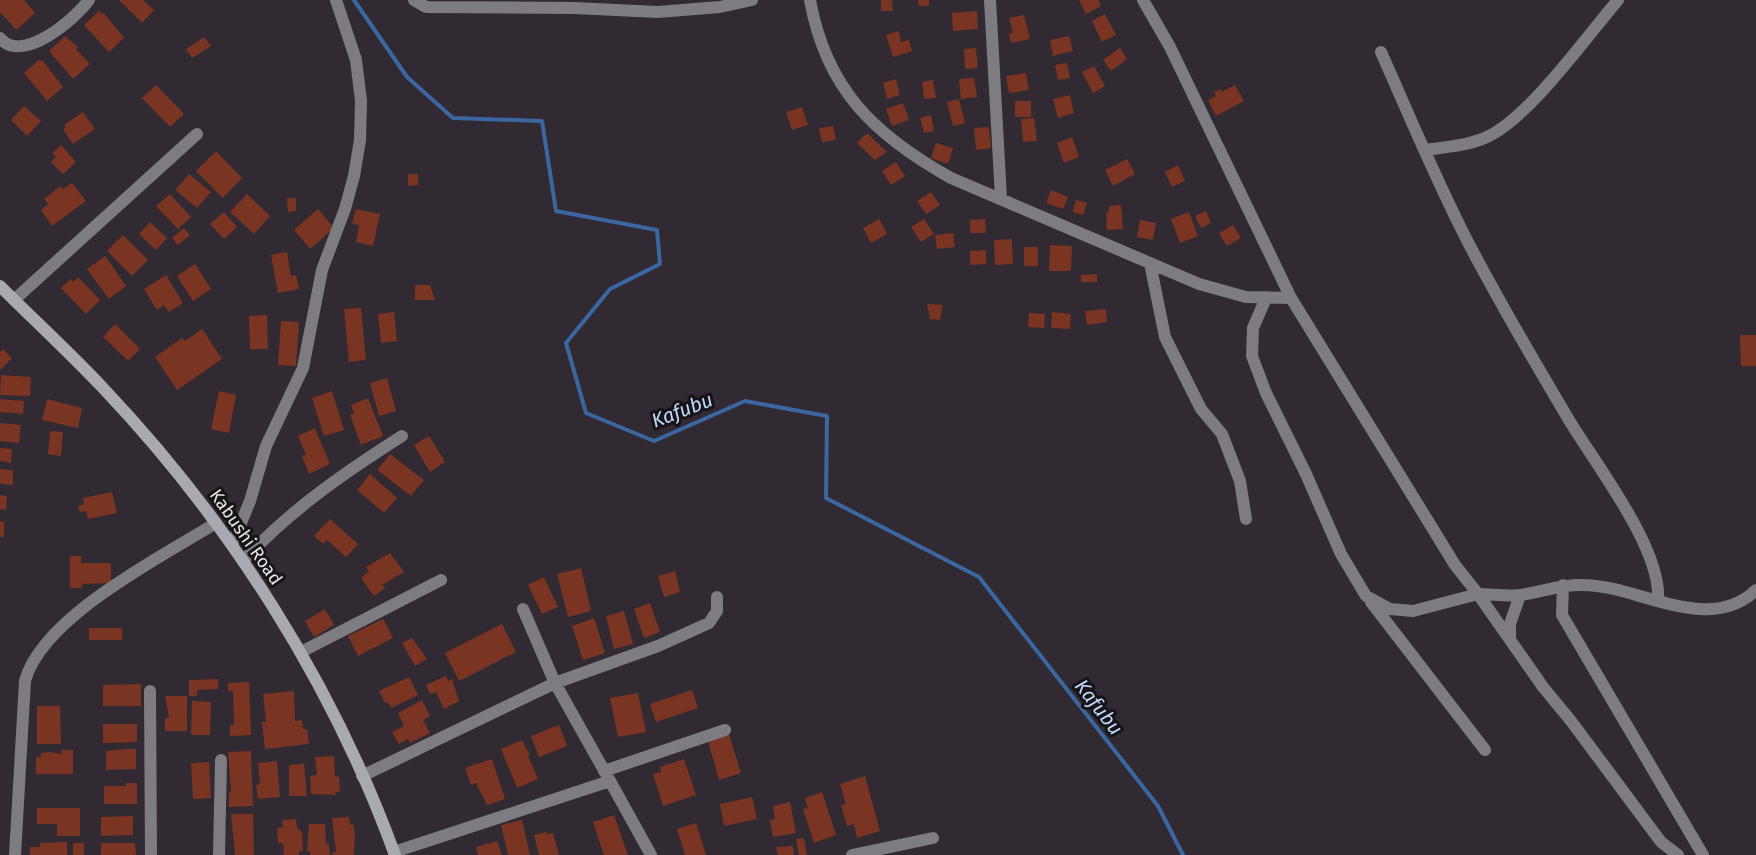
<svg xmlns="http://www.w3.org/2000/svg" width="1756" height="855" viewBox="0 0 1756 855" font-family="'Fira Sans',sans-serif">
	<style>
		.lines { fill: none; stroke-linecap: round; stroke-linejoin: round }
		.stream { stroke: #3a679f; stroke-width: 4 }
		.building { fill: #7a3422 }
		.minor { stroke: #7c7c81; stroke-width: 12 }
		.secondary { stroke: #a8a9b1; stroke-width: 12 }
		.labels { text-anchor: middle; stroke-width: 6; stroke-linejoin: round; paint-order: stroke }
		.street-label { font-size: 18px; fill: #e8e4e9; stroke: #171417 }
		.water-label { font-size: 20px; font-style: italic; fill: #c0dafa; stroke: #171417 }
	</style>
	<rect width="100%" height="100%" fill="#312a32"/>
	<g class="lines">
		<path class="stream" d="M354,0L407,77L453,118L542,121L556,211L657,230L660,264L610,289L566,343L586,413L654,441L745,401L827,416L826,498L979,577L1158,806L1183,855"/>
	</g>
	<path class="building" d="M0,0H24L35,13L16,30L0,12Z
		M119,0H143L154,10L142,23Z
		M881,0H892L893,11H881Z
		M918,0H929V6H919Z
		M1079,0H1098L1101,6L1086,14Z
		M99,11L102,14L104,13L124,38L109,52L84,25Z
		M977,11L978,29L953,31L952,13Z
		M1105,14L1116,35L1102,42L1092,21Z
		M1024,15L1030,39L1011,43L1009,34L1013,33L1009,18Z
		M899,31L901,42L909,40L912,51L893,57L886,35Z
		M65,36L78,47L76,49L90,64L73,79L49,51Z
		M1069,36L1073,51L1053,56L1050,40Z
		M204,37L211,46L192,58L186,49Z
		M976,48L978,68L965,69L964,49Z
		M1120,48L1127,59L1111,71L1103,60Z
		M39,60L44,62L63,87L47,101L24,73Z
		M1067,63L1070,78L1058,80L1055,65Z
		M1094,66L1105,86L1093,93L1082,72Z
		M1026,73L1029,90L1009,93L1006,76Z
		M974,78L977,97L961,99L959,79Z
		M896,79L900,95L887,99L883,83Z
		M933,80L936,98L924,99L922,82Z
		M156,85L184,114L170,127L142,98Z
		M1235,85L1244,101L1216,116L1208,100L1216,96L1214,92L1221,89L1222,92Z
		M1070,95L1074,113L1058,118L1053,99Z
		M959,99L965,123L953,126L947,102Z
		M1015,101H1031V117H1015Z
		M903,103L909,120L892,126L886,109Z
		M24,106L41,121L27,136L11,120Z
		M802,107L808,125L792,130L786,112Z
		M83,112L95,129L73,144L63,129L66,127L64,125Z
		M931,115L934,131L924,133L920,118Z
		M1034,118L1037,141L1023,142L1021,119Z
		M833,126L836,140L822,142L819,128Z
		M989,127L991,148L976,150L974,128Z
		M867,133L887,152L875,160L857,143Z
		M1072,137L1079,157L1064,163L1057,143Z
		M936,143L953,148L948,164L931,158Z
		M61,145L76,162L63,174L51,162L56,157L52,153Z
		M216,151L242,178L223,198L196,171Z
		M1127,159L1135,174L1113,186L1105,170Z
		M896,162L905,176L891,185L882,171Z
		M1178,165L1185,181L1172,187L1165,172Z
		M189,174L211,192L197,208L175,190Z
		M408,174H418V185L408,186Z
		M72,183L86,201L52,226L41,210L48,204L44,199L60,186L63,189Z
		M1051,190L1068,197L1063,209L1046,203Z
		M931,192L940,205L926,214L917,201Z
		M170,194L191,217L178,229L156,206Z
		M247,194L270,216L254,234L230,212Z
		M287,198H296V211L288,212Z
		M1076,200L1087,203L1083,215L1073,212Z
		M1121,205L1123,229L1107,230L1106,213L1109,212V206Z
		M318,209L334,228L310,249L294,230Z
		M356,209L380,214L373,246L356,242L359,225L352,224Z
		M1206,211L1211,223L1201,228L1195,216Z
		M224,212L237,227L224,239L210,224Z
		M1189,212L1198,236L1180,243L1171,219Z
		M879,219L887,234L871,243L863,228Z
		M924,219L934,234L921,242L911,227Z
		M985,219L986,233H970V220Z
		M1140,220L1156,223L1153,240L1137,237Z
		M150,222L167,238L156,250L139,234Z
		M1233,225L1241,238L1227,246L1219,233Z
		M184,228L190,235L178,245L172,238Z
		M953,233L955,247L937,249L935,235Z
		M123,235L148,260L132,276L107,251Z
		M1012,239L1013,264L995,265L994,240Z
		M1050,245L1072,246L1071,271H1049Z
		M1024,247H1038V266H1024Z
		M986,250V264L970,265V251Z
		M287,252L291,276L296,275L299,289L278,293L271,255Z
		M105,256L126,286L109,299L87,269Z
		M195,264L211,289L193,301L177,276Z
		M1097,274V282H1081V275Z
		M166,275L183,303L169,312L164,305L157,310L144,289Z
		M78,277L100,300L86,314L61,288L70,279L73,282Z
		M415,285H430L435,300H415Z
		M927,304L943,305L940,320L930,319Z
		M361,308L366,360L349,362L344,309Z
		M1106,309L1107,322L1087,325L1085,311Z
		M394,312L397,341L381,343L378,314Z
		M1052,312L1071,314L1070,329L1051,328Z
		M1029,313L1045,314L1044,328L1028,327Z
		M267,315L268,349H250L249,316Z
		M281,321L299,322L296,366L278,365Z
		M115,324L140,349L128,361L103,337Z
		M202,329L222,359L177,390L155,357L182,338L185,341Z
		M1740,335H1756V366H1741Z
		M3,349L12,358L0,370V352Z
		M1,375L31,377L30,396L0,395Z
		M387,378L396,411L379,416L370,383Z
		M219,391L236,395L229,433L211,429Z
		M332,391L344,430L324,436L312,398Z
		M368,398L383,436L361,445L350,415L354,413L351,405Z
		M0,399L24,401L23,414L0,412Z
		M47,399L82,408L78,428L42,420Z
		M0,423L21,425L19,443L0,441Z
		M315,428L330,464L309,474L302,456L306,455L298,436Z
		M50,431L63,432L61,456L48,454Z
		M429,436L445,462L430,472L414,445Z
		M0,448L12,449L11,463L0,461Z
		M390,454L424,480L411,496L377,470Z
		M0,469L13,470V485L0,484Z
		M370,474L397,498L384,513L357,490Z
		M112,492L117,513L88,519L86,511L80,512L78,506L84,504L83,498Z
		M0,495L7,496L6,510L0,509Z
		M330,519L358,544L346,557L327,540L323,544L314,536Z
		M0,521L4,522V537H0Z
		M390,553L404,572L382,585L385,588L374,596L361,578L369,571L366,567Z
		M70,556H81V563H111V583L82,584V588H70Z
		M581,568L591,611L568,617L557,574Z
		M675,571L680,592L664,597L658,576Z
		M544,577L558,607L542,614L528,585Z
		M650,603L660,632L644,638L634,609Z
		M325,609L334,625L314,637L305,621Z
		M624,611L633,644L614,649L606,616Z
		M594,618L605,653L583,660L572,626Z
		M383,619L393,638L358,656L348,636Z
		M502,624L516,652L459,681L445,653Z
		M89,628H122V640H89Z
		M412,638L427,659L415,666L402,643Z
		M446,676L448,681L452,679L459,701L444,709L436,692L430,694L426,685Z
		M409,677L418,695L391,708L388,702L385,703L379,691Z
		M218,679V689L197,690V696H189V680Z
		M249,682L251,735L230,736V725H234L233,691H228V683Z
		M141,684V706H103V685Z
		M692,690L698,708L656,722L650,704Z
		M294,691L295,721L302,720L303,729H307L309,744L265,749L262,722H266L263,694Z
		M638,693L646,732L618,737L610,698Z
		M165,696H187V731H165V718H169Z
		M422,700L430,716L423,720L430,733L410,743L408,739L399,744L392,732L404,726L398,713Z
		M192,701L211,702L210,735H191Z
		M37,706H60L61,744H37Z
		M103,724H137V742L103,743Z
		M559,725L567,746L539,757L531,736Z
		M729,735L741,773L719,780L708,741Z
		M522,740L530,755L528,756L538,779L517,788L501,749Z
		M127,749H136V769L106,770V751Z
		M61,750H73V774H36V757H41V753L49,752L62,754Z
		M251,751L253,806L229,807V792H231L228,752Z
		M334,756L335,777L339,776L340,792H335L336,795L311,794L310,776L317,775L315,757Z
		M492,759L505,799L487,805L476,783L471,785L465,768Z
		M684,759L696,795L663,806L653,774L661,772L660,767Z
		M277,761L280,797L258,799L256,785L260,784L258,763Z
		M209,762L211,798L193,799L191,763Z
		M304,764L307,796H289V765Z
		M865,776L880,831L857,838L854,824L847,826L841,805L846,804L840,784Z
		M126,783H137V804H104V786H126Z
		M822,792L836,835L814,843L803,809L808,808L805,798Z
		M752,797L757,819L724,826L720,804Z
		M790,802L796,833L773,837L770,820L775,819L773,806Z
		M37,808H80V836H57V824H37Z
		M231,814H253L254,855H235Z
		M614,815L628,855H604L593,822Z
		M133,816V835L101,836V817Z
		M349,817L350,825L353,824L355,832L354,855H333L332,852H336L332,818Z
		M296,819L297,828L302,832L303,851H299V855H284L283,843H278L277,828L283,827L282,820Z
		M522,820L530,855H508L501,825Z
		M696,823L706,855H685L677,829Z
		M309,824H325L326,844H329L330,855H310V851L307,852Z
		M546,832L547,834L553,833L559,855H539L534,835Z
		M804,838L807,855H799L796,839Z
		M497,841L502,855H478L476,847Z
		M67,842V855H30V847H40V843Z
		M73,843H84V855H73Z
		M101,843H135L136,855H101Z
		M793,846L794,855H778L776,847Z"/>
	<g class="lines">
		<path class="minor" d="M414,0L426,7L574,8L658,12L720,7L752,0
			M810,0C826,89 874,135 951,178L1199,284L1246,297L1291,298
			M990,0L1001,198
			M1143,0L1170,47L1291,298L1455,565L1478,594C1492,594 1507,597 1520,595C1542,592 1561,584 1583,585C1638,585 1708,636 1756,590
			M0,38C22,65 75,19 89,0
			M1381,52C1410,117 1437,183 1470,246C1501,305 1535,363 1569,420C1596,465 1662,549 1658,600
			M1424,150C1446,147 1467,146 1487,137C1529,118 1587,36 1618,0
			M1150,263L1165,337L1201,409L1222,434L1240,481L1246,519
			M1266,298L1253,328L1252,356L1266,393L1306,474L1341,554L1366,596L1390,609L1413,611L1478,594L1543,687L1571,721L1661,842L1678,855
			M14,300L197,134
			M232,545L250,501L266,446L303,368L322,270L345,209L354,176L360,140L361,101L356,60L336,0
			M243,561C290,510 344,473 402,436
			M1563,585L1562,615L1703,855
			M1371,602L1485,750
			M523,609L555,683L610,781
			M1510,638V624L1520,595
			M301,652L441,580
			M150,691L151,855
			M604,771L725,730
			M362,776L555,683L658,646L709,623L717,611V597
			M394,852L610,781L651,855
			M15,855L25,681C42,617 161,557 216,523
			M219,855L221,760
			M852,855L933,838"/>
		<path class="secondary" d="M0,286C34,320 70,353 103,388C230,522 332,682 395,855"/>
	</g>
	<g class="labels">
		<g class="street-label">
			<text transform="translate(246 537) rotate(55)" y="6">Kabushi Road</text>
		</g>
		<g class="water-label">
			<text transform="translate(682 410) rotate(-21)" y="7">Kafubu</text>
			<text transform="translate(1099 707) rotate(52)" y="7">Kafubu</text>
		</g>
	</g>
</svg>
